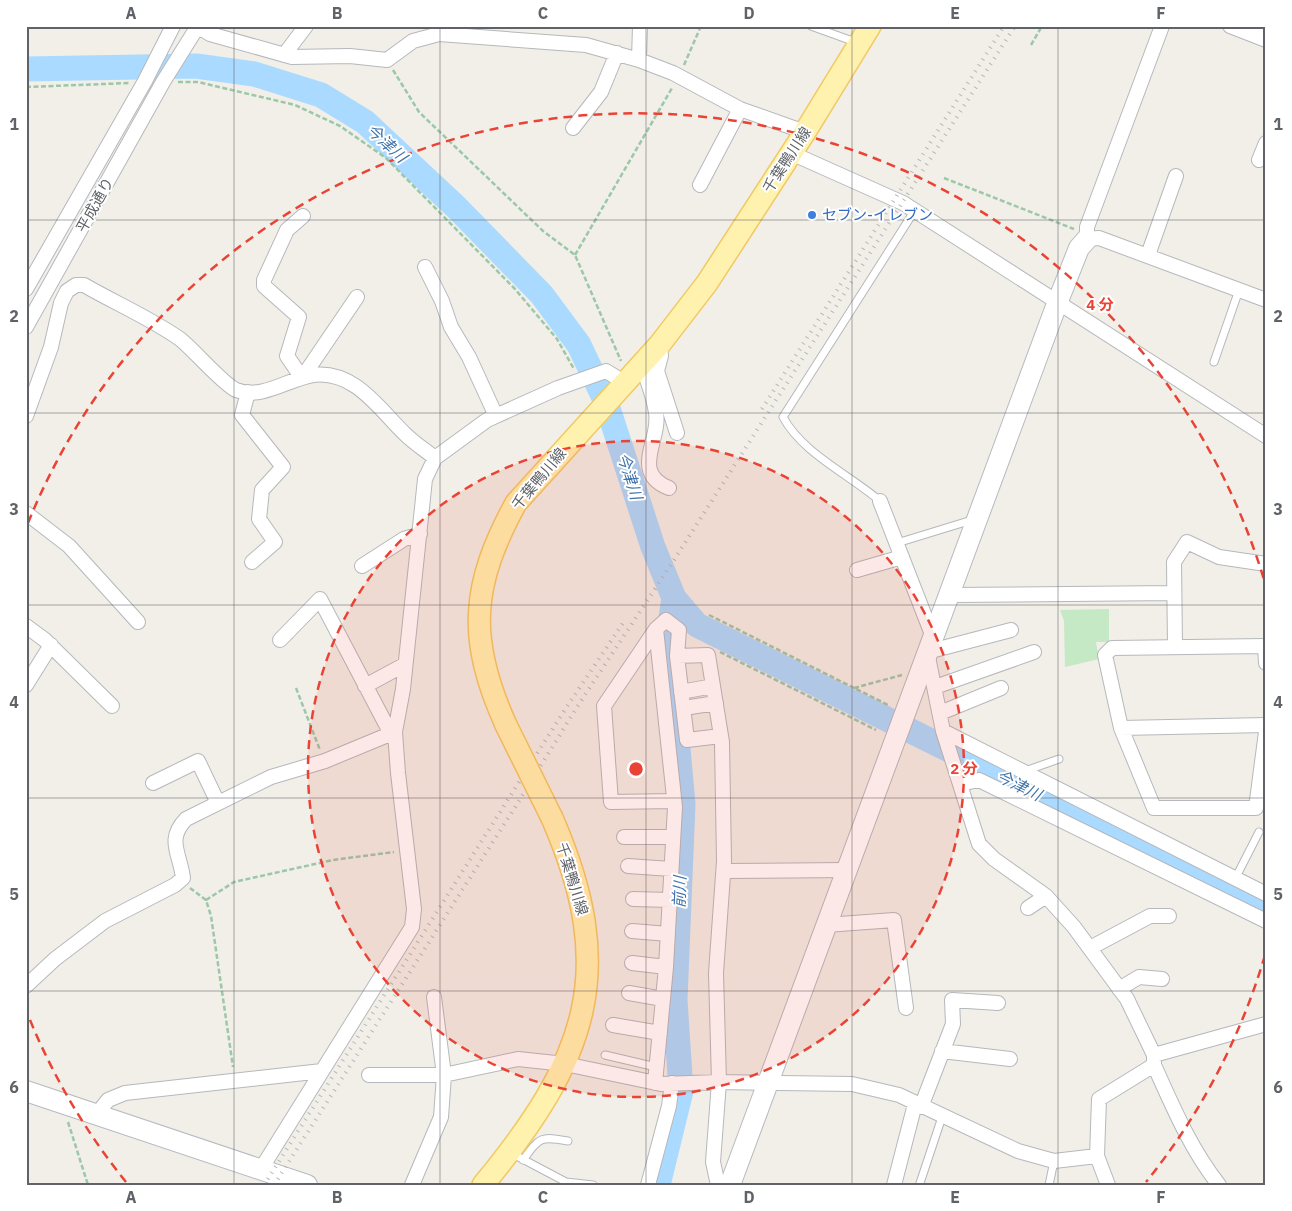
<svg xmlns="http://www.w3.org/2000/svg" width="1292" height="1211" viewBox="0 0 1292 1211" font-family="'IBM Plex Sans','Noto Sans JP',sans-serif">
	<style>
		.green { fill: #c5e8c5 }
		.lines { fill: none; stroke-linecap: round; stroke-linejoin: round }
		.river { stroke: #aadaff; stroke-width: 25 }
		.lane-casing { stroke: #b5b8bc; stroke-width: 9 }
		.street-casing { stroke: #b5b8bc; stroke-width: 16 }
		.secondary-casing { stroke: #b6babf; stroke-width: 22 }
		.primary-casing { stroke: #f2c960; stroke-width: 24 }
		.path { stroke: #9cc7a9; stroke-width: 2.5; stroke-dasharray: 5 2.5; stroke-linecap: butt }
		.lane { stroke: #fff; stroke-width: 7 }
		.street { stroke: #fff; stroke-width: 14 }
		.secondary { stroke: #fff; stroke-width: 20 }
		.primary { stroke: #fff2af; stroke-width: 21 }
		.rail { stroke: #b6b7b8; stroke-width: 4; stroke-dasharray: 1 6; stroke-linecap: butt }
		.primary-bridge-casing { stroke: #f2c960; stroke-width: 24; stroke-linecap: butt }
		.primary-bridge { stroke: #fff2af; stroke-width: 21 }
		.grid { fill: none; stroke: #5f6368; stroke-width: 1; stroke-opacity: 0.55 }
		.ring { fill: none; stroke: #ea4335; stroke-width: 2.5; stroke-dasharray: 9 6 }
		.shop-dot { fill: #3f7fe0; stroke: #fff; stroke-width: 2 }
		.labels { text-anchor: middle; stroke-width: 4; stroke-linejoin: round; paint-order: stroke }
		.street-label { font-size: 15px; fill: #5f6368; stroke: #fff }
		.shop-label { font-size: 15px; fill: #366cbe; stroke: #fff; text-anchor: start }
		.water-label { font-size: 16px; font-style: italic; fill: #4174aa; stroke: #fff }
		.centre { fill: #ea4335; stroke: #fff; stroke-width: 2.5 }
		.ring-label { font-size: 15px; text-anchor: middle; font-weight: bold; fill: #ea4335; stroke: #fff; stroke-width: 4; stroke-linejoin: round; paint-order: stroke }
		.neatline { fill: none; stroke: #5f6368; stroke-width: 2 }
		.grid-label { font-size: 16px; text-anchor: middle; font-weight: bold; fill: #5f6368 }
	</style>
	<rect width="100%" height="100%" fill="#f1efe8"/>
	<path class="green" d="M1109,609V642H1096L1099,659L1065,667L1064,621L1060,610Z"/>
	<g class="lines">
		<path class="river" d="M26,69L196,66L254,74L321,95L365,122L456,207L542,295L579,345L606,402L653,547L674,598L697,625L1266,907
			M658,1185L681,1091L675,1000L683,804L668,637L674,598"/>
		<defs>
			<path id="lane" d="M811,26L858,43
				M1258,37L1262,26
				M1214,362L1239,290
				M880,501C850,475 802,453 783,417L915,210
				M897,543L972,520
				M1025,771L1059,759
				M1235,879L1259,832
				M605,1055L656,1067
				M511,1153L566,1182L593,1185
				M523,1160C540,1137 540,1136 568,1141
				M920,1183L942,1117
				M1049,1185L1054,1161"/>
			<path id="street" d="M197,26L210,34L292,57L350,56L387,60L413,41L439,34L586,45L639,60L673,73L740,109L805,132
				M1162,26L1087,227V239L1099,238L1266,300
				M1230,26L1266,40
				M284,55L306,26
				M639,60L640,26
				M573,128L601,92L617,53
				M791,153L903,203L1266,436
				M1259,160L1266,143
				M700,185L740,109
				M303,216L287,230L264,280V286L299,317L287,356L302,378L357,297
				M1148,255L1176,176
				M425,267L442,301L451,327L469,357L496,416
				M26,289L145,81L173,26
				M26,327L163,82L198,26
				M660,344L661,356L657,371L677,433
				M642,365C647,380 654,397 656,413C661,439 630,473 669,488
				M248,392L242,415L283,467L262,490L259,519L275,542L252,562
				M26,416L51,347L61,303L67,291L76,285H84C115,303 150,318 180,339C195,351 222,383 236,390C262,400 288,379 313,375C355,370 379,409 405,434C414,443 425,450 435,458
				M880,501L933,637
				M26,513L69,546L138,622
				M362,566L404,539L420,534
				M857,570L902,557
				M949,595L1174,593
				M26,626L45,640L112,706
				M1011,630L927,652L943,731L979,844L994,859L1046,896L1074,927L1127,999L1154,1055V1065C1173,1107 1190,1148 1219,1185
				M280,640L320,599L391,734
				M1175,646L1174,562L1187,542L1219,557L1266,564
				M677,656L708,655L722,742L724,861L716,973L719,1082L713,1162L718,1185
				M1266,663L1265,646L1112,648L1105,655L1121,728L1154,808H1256L1266,732
				M26,685L51,645
				M365,686L404,665
				M935,687L1034,652
				M681,692L713,686
				M684,708L716,703
				M940,713L1001,688
				M1121,728L1266,725
				M943,731L1266,894
				M153,783L198,761L218,803
				M960,784L979,780L1266,921
				M674,801L611,802L604,706L656,629L666,620L679,630L677,656L687,740L721,736
				M624,837H673
				M628,866L671,869
				M724,871L847,870
				M633,899L670,900
				M1028,908L1046,896
				M826,925L894,920L906,1008
				M632,931L668,934
				M1090,948L1150,916H1169
				M632,963L666,967
				M26,986L55,959L105,921L175,885L183,878C180,853 166,840 186,819L271,777L325,761L395,732
				M1119,989L1139,977L1162,979
				M629,993L663,999
				M613,1025L660,1033
				M942,1051L1010,1059
				M1154,1055L1266,1024
				M369,1075H444L518,1059L565,1064L661,1084L719,1082L852,1084L899,1095L1018,1151L1054,1161L1097,1156
				M655,1083L666,967L675,807L656,629
				M921,1107L953,1024L952,1000L998,1003
				M97,1114L108,1100L125,1093L322,1071
				M261,1169L412,927L414,909L398,773L395,732L403,689L425,479L435,458L487,420L558,388L606,371L624,382
				M412,1185L441,1117L444,1075L434,997
				M648,1185L669,1106L672,1083
				M894,1185L915,1104
				M1108,1185L1097,1156L1099,1099L1154,1065"/>
			<path id="secondary" d="M26,1091L307,1185
				M730,1185L1058,301L1079,248L1087,239"/>
			<path id="primary" d="M506,725C467,639 471,585 516,503L660,344L707,283L805,132L870,26
				M483,1185C586,1060 620,973 552,818"/>
		</defs>
		<use href="#lane" class="lane-casing"/>
		<use href="#street" class="street-casing"/>
		<use href="#secondary" class="secondary-casing"/>
		<use href="#primary" class="primary-casing"/>
		<path class="path" d="M1031,45L1042,26
			M684,65L701,26
			M393,70L419,112L543,231L575,255L621,361
			M178,82H198L295,105L340,126L386,158L515,289L557,339L574,369
			M26,87L130,83
			M944,178L1074,229
			M575,255L672,88
			M709,615L890,706
			M720,652L876,730
			M296,688L320,750
			M854,688L902,675
			M190,888L206,900L211,916L233,1067
			M206,900L234,882L333,860L394,852
			M68,1122L88,1185"/>
		<use href="#lane" class="lane"/>
		<use href="#street" class="street"/>
		<use href="#secondary" class="secondary"/>
		<use href="#primary" class="primary"/>
		<path class="rail" d="M762,409L1004,26
			M264,1185L564,711L623,623
			M274,1185L519,801L577,707L674,560L1015,26"/>
		<defs>
			<path id="primary-bridge" d="M506,725L552,818"/>
		</defs>
		<use href="#primary-bridge" class="primary-bridge-casing"/>
		<use href="#primary-bridge" class="primary-bridge"/>
	</g>
	<path class="grid" d="M234,26V1185M440,26V1185M646,26V1185M852,26V1185M1058,26V1185M26,220H1266M26,413H1266M26,605H1266M26,798H1266M26,991H1266"/>
	<circle cx="636" cy="769" r="328" fill="#ea4335" fill-opacity=".12"/>
	<g class="ring">
		<circle cx="636" cy="769" r="328"/>
		<path d="M1265 955A656 656 0 0 1 1146 1182M126 1182A656 656 0 0 1 28 1015M28 523A656 656 0 0 1 1265 583"/>
	</g>
	<circle class="shop-dot" cx="812" cy="215" r="5"/>
	<g class="labels">
		<g class="street-label">
			<text transform="translate(787 160) rotate(-57)" y="5">千葉鴨川線</text>
			<text transform="translate(95 205) rotate(-61)" y="5">平成通り</text>
			<text transform="translate(539 479) rotate(-50)" y="5">千葉鴨川線</text>
			<text transform="translate(572 879) rotate(73)" y="5">千葉鴨川線</text>
		</g>
		<g class="shop-label">
			<text x="822" y="220">セブン-イレブン</text>
		</g>
		<g class="water-label">
			<text transform="translate(387 143) rotate(43)" y="6">今津川</text>
			<text transform="translate(630 476) rotate(72)" y="6">今津川</text>
			<text transform="translate(1019 785) rotate(26)" y="6">今津川</text>
			<text transform="translate(679 892) rotate(-88)" y="6">前川</text>
		</g>
	</g>
	<circle cx="636" cy="769" r="8" class="centre"/>
	<g class="ring-label">
		<text x="1100" y="310">4 分</text>
		<text x="964" y="774">2 分</text>
	</g>
	<rect width="1292" height="1211" fill="none" stroke="#ffffff" stroke-width="55"/>
	<rect x="28" y="28" width="1236" height="1156" class="neatline"/>
	<g class="grid-label">
		<text x="131" y="19">A</text>
		<text x="337" y="19">B</text>
		<text x="543" y="19">C</text>
		<text x="749" y="19">D</text>
		<text x="955" y="19">E</text>
		<text x="1161" y="19">F</text>
		<text x="14" y="130">1</text>
		<text x="1278" y="130">1</text>
		<text x="14" y="322">2</text>
		<text x="1278" y="322">2</text>
		<text x="14" y="515">3</text>
		<text x="1278" y="515">3</text>
		<text x="14" y="708">4</text>
		<text x="1278" y="708">4</text>
		<text x="14" y="900">5</text>
		<text x="1278" y="900">5</text>
		<text x="14" y="1093">6</text>
		<text x="1278" y="1093">6</text>
		<text x="131" y="1203">A</text>
		<text x="337" y="1203">B</text>
		<text x="543" y="1203">C</text>
		<text x="749" y="1203">D</text>
		<text x="955" y="1203">E</text>
		<text x="1161" y="1203">F</text>
	</g>
</svg>
